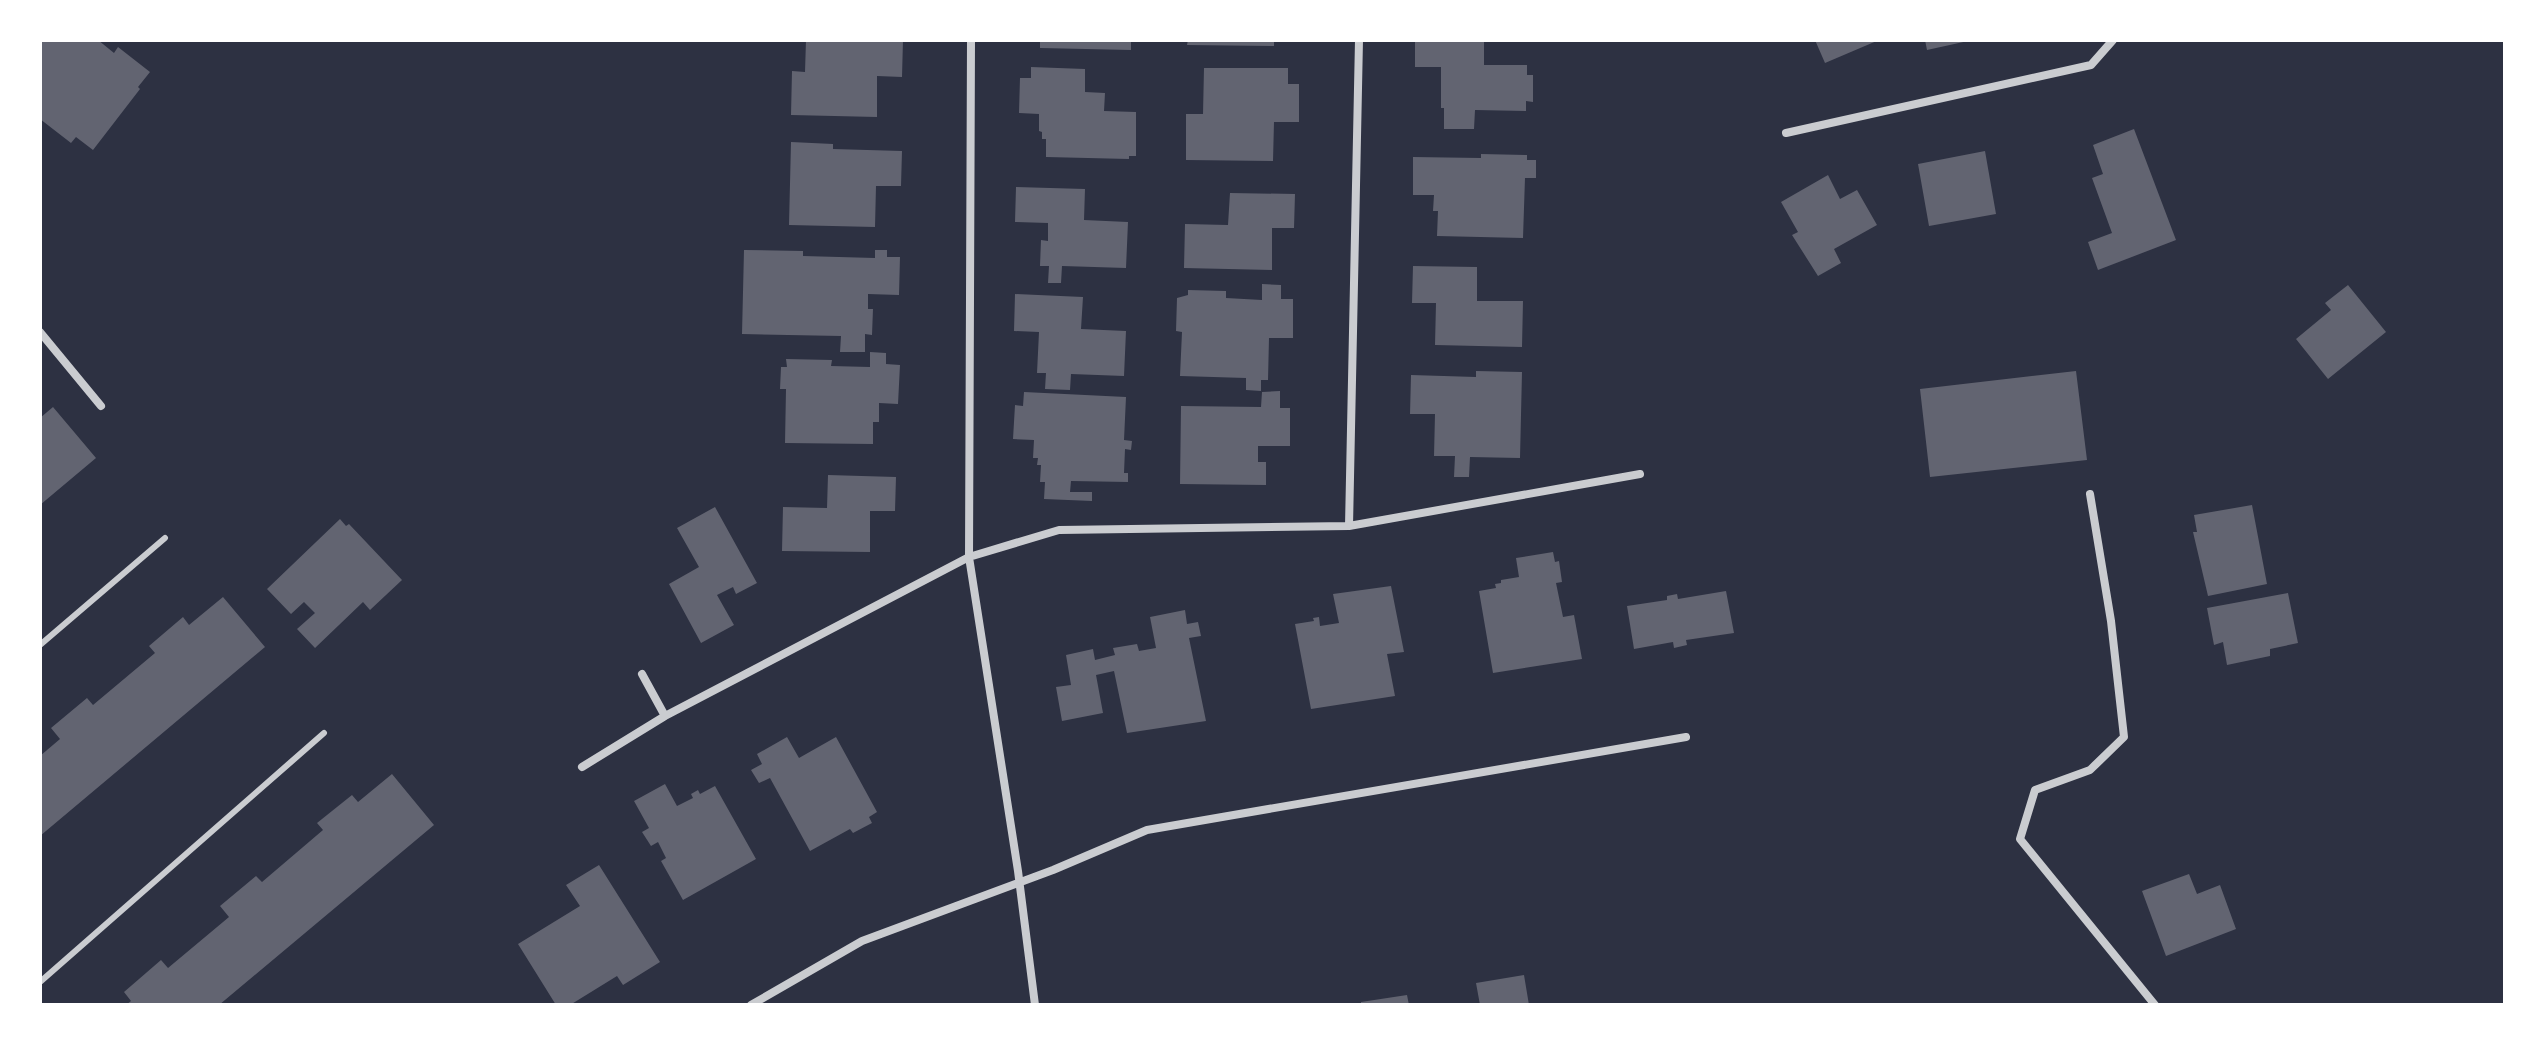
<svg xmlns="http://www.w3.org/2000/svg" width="2545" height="1045" viewBox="0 0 2545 1045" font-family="'Work Sans',sans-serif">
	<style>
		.building { fill: #626471 }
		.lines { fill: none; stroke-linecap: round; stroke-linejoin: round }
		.service { stroke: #caccd0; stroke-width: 6 }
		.minor { stroke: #caccd0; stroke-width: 8 }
	</style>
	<rect width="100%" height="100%" fill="#2d3142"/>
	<path class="building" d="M40,40H98L114,53L118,47L150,72L138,87L140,89L93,150L76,137L71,143L40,119Z
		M806,40H903L902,77L877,76V117L791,115L792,71L805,72Z
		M1040,40H1131V50L1040,48Z
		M1188,40H1274V46L1187,45Z
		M1415,40H1484V65H1527V75H1533V102L1526,101V111L1475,110L1474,129H1444V108H1441V67H1415Z
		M1815,40H1879L1825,63Z
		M1925,40H1967L1968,41L1927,50Z
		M1031,67L1085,69V92L1105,93L1104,111L1136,112V156H1129V159L1046,157V139H1042V132L1039,131V114L1019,113L1020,78H1031Z
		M1204,68H1288V84H1299V122H1274L1273,161L1186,160V114H1203Z
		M2134,129L2176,240L2098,270L2088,242L2112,233L2092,178L2103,174L2093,145Z
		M791,142L833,144V149L902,151L901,186H876L875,227L789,225Z
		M1985,151L1996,214L1929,226L1918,164Z
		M1481,154L1527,155V160H1536V178H1525L1523,238L1437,236L1438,211H1433L1434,195H1413V157L1481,158Z
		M1828,175L1840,199L1857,190L1877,225L1834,249L1841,263L1818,276L1792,235L1798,232L1781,202Z
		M1016,187L1085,189L1084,220L1128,222L1126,268L1062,266L1061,283H1048L1049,266H1040L1041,240L1048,241V223L1015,222Z
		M1230,193L1295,194L1294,228H1272V270L1184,268L1185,224L1228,225Z
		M744,250L803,251V256L875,258V250H887V257H900L899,295L868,294V309H873L872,335L865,334V352H840L841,336L742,334Z
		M1413,266L1477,267V301H1523L1522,347L1435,345L1436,303H1412Z
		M1262,284L1281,285V299H1293V338H1269L1268,380H1261V391L1246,390V378L1180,376L1182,332L1176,331L1177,298L1188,295V290L1226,291V298L1262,300Z
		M2348,285L2386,332L2328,379L2296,339L2331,310L2325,303Z
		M1015,294L1083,297L1081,329L1126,331L1124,376L1071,374L1070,390L1045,389L1046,373H1037L1039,332L1014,331Z
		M870,352L886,353V364L900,365L898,404L879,403V422H873V444L785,443L786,389H780L781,367H787L786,359L832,360L831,366L870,367Z
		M1476,371L1522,372L1520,458L1470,457L1469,477H1454L1455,456H1434L1435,414H1410L1411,375L1476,377Z
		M2076,371L2087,460L1930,477L1920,389Z
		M1280,391V408H1290V446H1258V462H1266V485L1180,484L1181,406L1261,407L1262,392Z
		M1024,392L1126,397L1124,440L1132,441L1131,450L1125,449L1124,473H1128V482L1071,481L1070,492H1092V501L1044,499L1045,482H1040L1041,465H1037L1038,458H1033L1034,440L1013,439L1015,405L1023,406Z
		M53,407L96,458L40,505V418Z
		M828,475L896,477L895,511H870V552L782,551L783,507L827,508Z
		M2252,505L2267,584L2208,596L2193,532H2197L2194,515Z
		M715,507L757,583L736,594L733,587L717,595L734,625L701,643L669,584L699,567L677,528Z
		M340,519L346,526L349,524L402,580L370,610L363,602L315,648L297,629L315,613L304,602L291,614L267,589Z
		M1553,552L1555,562L1559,561L1562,582L1556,583L1563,617L1574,615L1582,659L1493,673L1479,591L1496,588L1495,584L1501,583V580L1519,577L1516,558Z
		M1391,586L1404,652L1387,654L1395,696L1311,709L1295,624L1314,621L1313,618L1319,617L1320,626L1339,623L1333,594Z
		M1726,591L1734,633L1686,640L1687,645L1674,648L1673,642L1634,649L1627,606L1667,600V596L1677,594L1678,599Z
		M2288,593L2298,643L2270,649V656L2227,665L2223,642L2214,645L2207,608Z
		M223,597L265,647L40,836V756L60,739L51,728L87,698L93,705L155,653L149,646L183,617L189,625Z
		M1185,610L1187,624L1198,622L1201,636L1189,638L1206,721L1127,733L1114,671L1096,675L1103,713L1062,721L1056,687L1071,685L1066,655L1093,649L1095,660L1115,655L1113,648L1137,644L1139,651L1156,648L1150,617Z
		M787,737L799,758L836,737L877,812L869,817L872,823L853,833L850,829L810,851L770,778L759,783L751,770L762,764L757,754Z
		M392,774L434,825L219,1005H126L131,1001L124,992L161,960L168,968L229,917L220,906L256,876L262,882L323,830L317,823L352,795L358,802Z
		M665,784L677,806L693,798L691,794L698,790L700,794L715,786L756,859L683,900L661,861L666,858L658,842L651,846L642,832L649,828L634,801Z
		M599,865L660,962L623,985L617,976L570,1005H556L518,944L580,906L566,885Z
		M2189,874L2197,894L2220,885L2236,929L2166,956L2142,891Z
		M1524,975L1529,1005H1480L1476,983Z
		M1407,995L1409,1005H1361V1002Z"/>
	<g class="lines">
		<path class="service" d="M40,645L165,538
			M40,982L324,733"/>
		<path class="minor" d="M971,40L969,557L1018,871L1035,1005
			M1786,133L2091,65L2113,40
			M40,332L101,406
			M2090,494L2111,621L2124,737L2090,770L2035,790L2020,839L2155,1005
			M1349,526L1359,40
			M642,674L665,716
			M582,767L665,716L969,557L1059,530L1349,526L1640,474
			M751,1005L862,941L1053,870L1147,830L1686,737"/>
	</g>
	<rect width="2545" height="1045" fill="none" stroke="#ffffff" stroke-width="84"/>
</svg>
